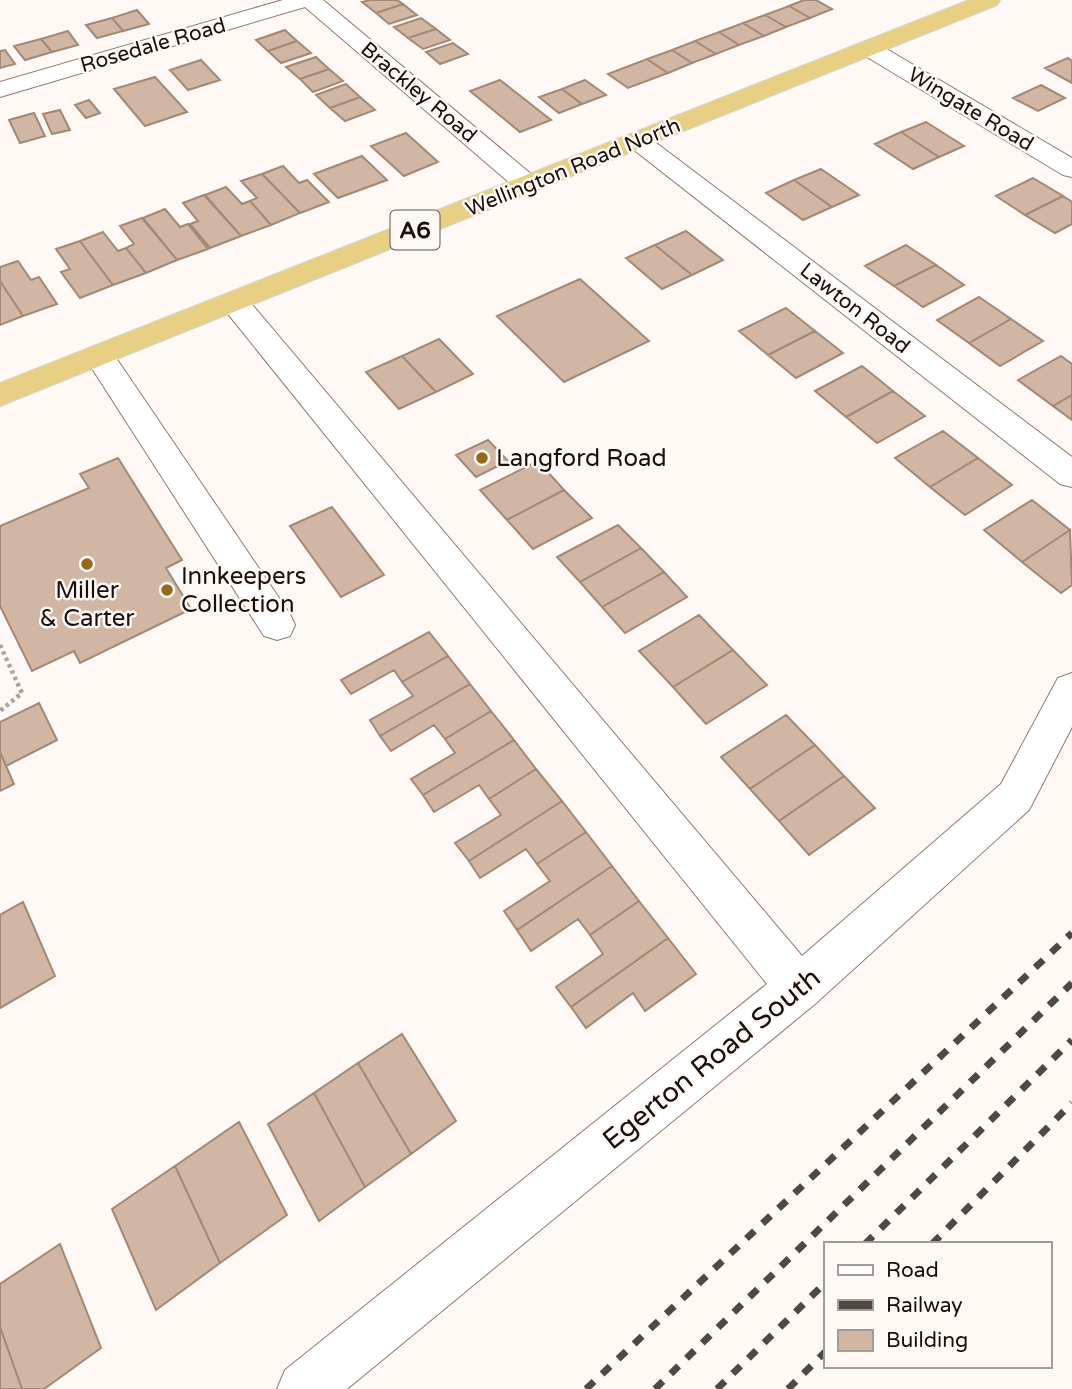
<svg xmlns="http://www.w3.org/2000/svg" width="1072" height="1389" viewBox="0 0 1072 1389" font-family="'Varela Round',sans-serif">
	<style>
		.building { fill: #d1b6a3; stroke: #a28875; stroke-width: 2 }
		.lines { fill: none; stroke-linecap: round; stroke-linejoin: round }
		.minor-casing { stroke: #96796c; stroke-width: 2 }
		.highway-casing { stroke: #d6d4d3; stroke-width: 2 }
		.path { stroke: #aba39f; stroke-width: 4.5; stroke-dasharray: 3.5 3.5; stroke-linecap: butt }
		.minor { fill: #fff; fill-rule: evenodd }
		.highway { fill: #e7cf84; fill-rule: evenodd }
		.rail { stroke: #524843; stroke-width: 7; stroke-dasharray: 11 11; stroke-linecap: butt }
		.poi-dot { fill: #98671a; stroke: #fff8f5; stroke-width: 2.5 }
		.labels { text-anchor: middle; stroke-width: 5; stroke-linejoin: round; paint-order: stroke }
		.far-street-label { font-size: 21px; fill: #1a0f0a; stroke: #fff8f5 }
		.shield { fill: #fff8f5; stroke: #5f5550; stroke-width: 2 }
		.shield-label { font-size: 23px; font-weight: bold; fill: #1a0f0a }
		.poi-label { font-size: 24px; fill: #1a0f0a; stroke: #fff8f5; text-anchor: start }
		.near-street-label { font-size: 28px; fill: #1a0f0a; stroke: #fff8f5 }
	</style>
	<rect width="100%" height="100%" fill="#fff8f5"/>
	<path class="building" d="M370,0H397L403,4L376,13L362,2Z
		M804,0H816L832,9L810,18L789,6Z
		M403,4L417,15L389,24L376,13Z
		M789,6L810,18L786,27L765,15Z
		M137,10L149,24L123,31L112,18Z
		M765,15L786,27L764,36L743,23Z
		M112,18L123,31L97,38L86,25Z
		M421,18L436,29L408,38L394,27Z
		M743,23L764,36L739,45L719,32Z
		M436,29L450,40L423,49L408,38Z
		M285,30L297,41L268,51L256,40Z
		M68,31L78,45L52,52L41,39Z
		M719,32L739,45L716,54L695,41Z
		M41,39L52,52L25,60L14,46Z
		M297,41L311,53L281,63L268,51Z
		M695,41L716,54L692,63L672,50Z
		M453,43L468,54L440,64L426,52Z
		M5,50L15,64L0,68V51Z
		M672,50L692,63L668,73L647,59Z
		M316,57L329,69L300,79L286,67Z
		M1068,58L1072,61V83L1045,68Z
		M647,59L668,73L628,88L608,74Z
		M201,60L220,80L188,90L170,70Z
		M329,69L343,81L313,92L300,79Z
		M155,77L187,112L145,126L114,89Z
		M500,80L551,120L520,132L470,91Z
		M585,80L606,95L582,104L562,89Z
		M346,84L360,97L330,108L316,95Z
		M1041,85L1065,98L1038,111L1013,98Z
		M562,89L582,104L559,113L539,97Z
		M360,97L375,110L345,121L330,108Z
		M89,100L100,113L86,118L75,105Z
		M60,110L70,130L52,134L43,114Z
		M34,113L45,136L20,143L9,120Z
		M926,122L964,146L939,157L901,132Z
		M901,132L939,157L913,169L875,144Z
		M406,133L438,162L404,176L371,146Z
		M362,156L387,180L338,198L314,174Z
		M283,166L299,183L307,180L329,202L300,213L262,174Z
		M821,169L859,195L832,207L794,180Z
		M262,174L300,213L271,225L250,201L257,198L241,181Z
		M1033,178L1063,196L1025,215L996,196Z
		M794,180L832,207L803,220L766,193Z
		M226,187L242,204L250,201L271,225L241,236L205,195Z
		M204,195L241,236L210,248L190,224L198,221L183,203Z
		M1063,196L1072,202V224L1055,233L1025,215Z
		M165,209L180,227L188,224L208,249L177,260L143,218Z
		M142,218L177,260L146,273L126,248L134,244L120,226Z
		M686,231L723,260L692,275L655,245Z
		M103,232L118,251L126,248L146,273L113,285L80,241Z
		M80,241L113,285L80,298L61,272L70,269L56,249Z
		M655,245L692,275L662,289L626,258Z
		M906,245L936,265L894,286L865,266Z
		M18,261L31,280L39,277L57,304L23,316L0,281V267Z
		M936,265L964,285L923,307L894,286Z
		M580,279L649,341L564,382L497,316Z
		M0,281L23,316L0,325Z
		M979,297L1011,319L969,343L937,320Z
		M786,308L815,331L768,355L739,331Z
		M1011,319L1043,341L1000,366L969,343Z
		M815,331L843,353L796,378L768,355Z
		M439,339L473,374L436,392L402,356Z
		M402,356L436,392L399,409L366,372Z
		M1061,356L1072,364V395L1053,406L1018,380Z
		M862,366L893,391L846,417L815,391Z
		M893,391L925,416L877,443L846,417Z
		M1072,395V420L1053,406Z
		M943,431L978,458L930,487L895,458Z
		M488,440L508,461L476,477L456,455Z
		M118,458L182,560L166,568L191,609L80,663L74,651L32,671L0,606V526L89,488L80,474Z
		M978,458L1012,485L965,515L930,487Z
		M538,461L564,490L507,520L480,490Z
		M564,490L592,518L533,549L507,520Z
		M1032,500L1070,530L1022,562L984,530Z
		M332,507L384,575L341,597L290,526Z
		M618,525L641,548L580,582L557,557Z
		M1070,530L1072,585L1061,593L1022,562Z
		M641,548L664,572L602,607L580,582Z
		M664,572L687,597L625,633L602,607Z
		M699,615L733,650L673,687L639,651Z
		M429,632L448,656L402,682L394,670L351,694L341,680Z
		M733,650L767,685L706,724L673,687Z
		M448,656L470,684L380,736L370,720L413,696L402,682Z
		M470,684L491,711L445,739L434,725L391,751L380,736Z
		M39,703L57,740L6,766L0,752V722Z
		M491,711L514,740L423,795L411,779L455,753L445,739Z
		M786,715L815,745L750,789L721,757Z
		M514,740L536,769L489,799L479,785L434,812L423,795Z
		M815,745L844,776L779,821L750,789Z
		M0,752L14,784L0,791Z
		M536,769L562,801L469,861L455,843L501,815L489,799Z
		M844,776L875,808L809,855L779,821Z
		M562,801L586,832L537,864L526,849L480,878L469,861Z
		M586,832L612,866L517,930L504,911L550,881L537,864Z
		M612,866L639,901L590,935L578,919L531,951L517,930Z
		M639,901L668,938L571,1007L556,987L603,954L590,935Z
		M23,902L55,976L0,1008V915Z
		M668,938L696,974L645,1011L633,993L586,1028L571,1007Z
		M402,1034L456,1121L411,1154L358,1063Z
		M358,1063L411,1154L365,1187L314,1093Z
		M314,1093L365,1187L319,1221L268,1124Z
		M239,1122L287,1215L220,1263L175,1166Z
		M175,1166L220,1263L156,1310L112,1209Z
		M60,1244L101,1348L44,1389H22L0,1327V1284Z
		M0,1327L22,1389H0Z"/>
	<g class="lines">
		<defs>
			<path id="minor" d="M283,0H323L537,179L541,185L537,191L528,193L519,191L305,7L0,97V82Z
				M870,42L878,44L1072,158V177L1063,175L862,54L858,49L862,44Z
				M638,133L647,136L1072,457V487L1060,484L629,146L625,141L629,136Z
				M234,293L244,295L802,956L1001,784L1058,678L1072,673V727L1029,810L815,1004L347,1389H277L285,1370L767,984L224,309L219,302L224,295Z
				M99,346L110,349L290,614L295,625L290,636L277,640L264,636L84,356L88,349Z"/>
			<path id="highway" d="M969,0H1000L997,5L0,406V383Z"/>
		</defs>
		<use href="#minor" class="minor-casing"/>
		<use href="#highway" class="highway-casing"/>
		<path class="path" d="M0,645L22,693L0,711"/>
		<use href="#minor" class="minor"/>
		<use href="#highway" class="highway"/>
		<path class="rail" d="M865,1244L1072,1040
			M932,1244L1072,1103
			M586,1389L1072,933
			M655,1389L1072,983
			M717,1389L825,1283
			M788,1389L825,1352"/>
	</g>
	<g class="poi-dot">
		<circle cx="482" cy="458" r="7"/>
		<circle cx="87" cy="564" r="7"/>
		<circle cx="167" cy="590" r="7"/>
	</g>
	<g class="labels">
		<g class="far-street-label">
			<text transform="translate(153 45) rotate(-16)" y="7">Rosedale Road</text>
			<text transform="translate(419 92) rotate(40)" y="7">Brackley Road</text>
			<text transform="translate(971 109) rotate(31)" y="7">Wingate Road</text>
			<text transform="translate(573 167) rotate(-22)" y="7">Wellington Road North</text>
			<text transform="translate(855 308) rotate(38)" y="7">Lawton Road</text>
		</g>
		<rect class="shield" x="390.5" y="210.5" width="49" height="39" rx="5"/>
		<g class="shield-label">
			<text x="415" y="238">A6</text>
		</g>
		<g class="poi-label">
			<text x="496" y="466">Langford Road</text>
			<text x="181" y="584">Innkeepers<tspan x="181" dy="28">Collection</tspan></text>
			<text x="87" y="598" text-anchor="middle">Miller<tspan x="87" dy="28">&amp; Carter</tspan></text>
		</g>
		<g class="near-street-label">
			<text transform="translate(711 1058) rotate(-39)" y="10">Egerton Road South</text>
		</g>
	</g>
	<rect x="824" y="1242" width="228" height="126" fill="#fff8f5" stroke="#a39b97" stroke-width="2"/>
	<rect x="838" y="1265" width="35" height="10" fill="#ffffff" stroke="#a39b97" stroke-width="2"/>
	<text x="886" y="1277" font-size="21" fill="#1a0f0a">Road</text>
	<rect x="838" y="1300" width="35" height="10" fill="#524843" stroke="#a39b97" stroke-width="2"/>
	<text x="886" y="1312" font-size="21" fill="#1a0f0a">Railway</text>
	<rect x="838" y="1330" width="35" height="21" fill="#d1b6a3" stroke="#a39b97" stroke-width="2"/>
	<text x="886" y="1347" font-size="21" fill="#1a0f0a">Building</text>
</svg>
